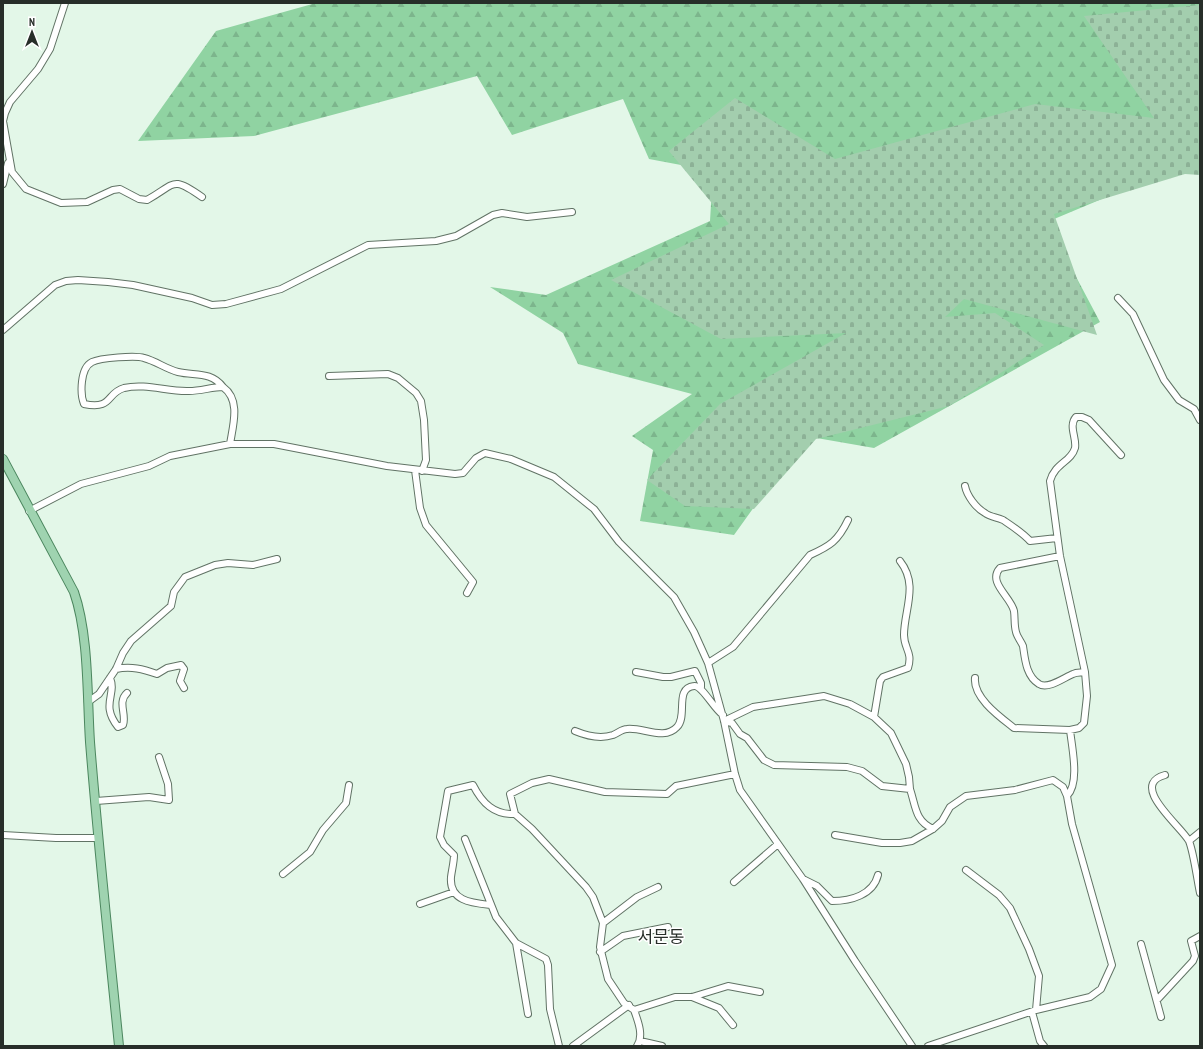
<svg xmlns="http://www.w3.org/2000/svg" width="1203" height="1049" viewBox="0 0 1203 1049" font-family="'PT Sans Narrow','Noto Sans KR',sans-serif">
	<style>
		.forest { fill: url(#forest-firs) }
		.cemetery { fill: url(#cemetery-stones) }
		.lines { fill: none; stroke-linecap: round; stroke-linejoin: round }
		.minor-casing { stroke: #617365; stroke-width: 8 }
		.major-casing { stroke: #4b865e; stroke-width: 10 }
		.minor { stroke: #fff; stroke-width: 6 }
		.major { stroke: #9fd3b0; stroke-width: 8 }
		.labels { text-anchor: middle; stroke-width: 3; stroke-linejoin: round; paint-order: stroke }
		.quarter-label { font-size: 17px; fill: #272e29; stroke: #fff }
	</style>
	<defs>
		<pattern id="forest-firs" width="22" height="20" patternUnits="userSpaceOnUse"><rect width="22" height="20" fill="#90d3a2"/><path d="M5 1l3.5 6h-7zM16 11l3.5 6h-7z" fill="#7cb58c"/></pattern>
		<pattern id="cemetery-stones" width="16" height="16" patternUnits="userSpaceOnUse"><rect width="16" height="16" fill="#a3ceae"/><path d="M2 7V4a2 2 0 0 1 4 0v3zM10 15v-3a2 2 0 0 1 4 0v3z" fill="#8cb196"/></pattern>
	</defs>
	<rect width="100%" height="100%" fill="#e3f7e8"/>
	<path class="forest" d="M316,3H1200V163L1190,162L1047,222L1100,322L874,448L805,436L734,535L640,521L653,450L632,436L692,394L578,364L563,333L490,287L546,295L710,221L713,171L649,159L623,99L512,135L477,76L254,136L138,141L216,31Z"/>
	<path class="cemetery" d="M1200,5V175L1185,174L1054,214L1097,335L964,299L945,317L995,313L1044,345L949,406L816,439L754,509L685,506L647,480L720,404L846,333L721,339L611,280L729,224L669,151L735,98L835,159L1035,104L1154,118L1084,16Z"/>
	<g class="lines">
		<defs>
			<path id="minor" d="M65,3L50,49L38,69L10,102L5,113L3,121L12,172L26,189L61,203L87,202L113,190L120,189L139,199L147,200C176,184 171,175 202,197
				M3,184L8,163
				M1118,298L1133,314L1164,380L1179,400L1194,409L1200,420
				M3,330L55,285L66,281L78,280L108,282L133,285L192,298L212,305L226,304L281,289L368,245L436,241L456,236L493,215L502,213L527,217L572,212
				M329,376L388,374L398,378L416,393L421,401L424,420L426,460L422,471
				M223,387C211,371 195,376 178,372C166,369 156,361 144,358C136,355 100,358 92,362C80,368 80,394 84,404C113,410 106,393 124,388C146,383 168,392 189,391C201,391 212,387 223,387C241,400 233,425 230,444
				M415,470L420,508L426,525L473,582L467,593
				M965,486C967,496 976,508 985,513C990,517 997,517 1003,520C1012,526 1023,533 1030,541L1057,538
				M29,511L81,484L149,466L170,456L230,444H274L387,466L455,474L463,473L476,458L485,453L511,459L554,477L594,509L619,542L674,597L694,632L708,663L724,721L735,774L740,790L803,879L855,961L912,1046
				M1060,556L1000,568C987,582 1011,597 1014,611C1015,618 1014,625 1016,632C1017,637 1021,641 1023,646C1025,659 1026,676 1039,684C1048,690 1065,677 1073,674C1077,672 1081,673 1085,672
				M708,663L733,647L810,555C830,546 838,541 848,520
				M116,669C131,666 143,669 157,674L167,668L181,665L184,669L180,681L184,688
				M636,672L663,677H671L695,671L701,683V687
				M110,678C117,695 100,704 118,727L123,725C127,715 117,702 127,693
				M975,678C973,698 1000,717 1014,728L1070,730L1079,728L1084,723L1087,696L1085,672L1060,556L1050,481C1055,463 1071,462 1075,448C1077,438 1068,426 1076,417H1082L1089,420L1121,455
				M88,702L99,694L116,669L123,653L131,641L171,606L174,592L185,577L215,565L228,563L253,565L277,559
				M874,717L880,681L883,677L908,668C913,652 904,649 904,635C904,610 919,585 900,561
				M724,721L732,723L740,734L747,738L764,760L774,765L847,767L862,771L882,786L910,789C916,807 915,821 933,829
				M724,721L753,707L805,699L824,696L850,704L874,717L891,733L906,764L909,777L910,789
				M575,731C587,736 601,739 613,735C618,733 622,729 627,729C643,727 664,741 677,727C688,716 674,688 694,686C702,685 714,709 723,715
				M1165,775C1128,785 1181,826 1189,841C1194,854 1197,879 1200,893
				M96,801L149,797L169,800L168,784L159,757
				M515,814L510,794L532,783L549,779L605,792L667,794L676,786L735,774
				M3,835L56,838H99
				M835,835L882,843H900L912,841L933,829L942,821L950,807L966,796L1015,790L1053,780L1063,787L1067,796
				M465,839L496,917L516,943L546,959L548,965L550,1009L559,1046
				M1189,841L1200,832
				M966,870L999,895L1010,908L1029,949L1039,976L1036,1010
				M283,874L310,852L323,830L346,803L349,785
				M803,879L817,886L832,901C851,901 873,895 878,875
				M734,882L778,844
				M420,904L454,892
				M490,905C472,903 449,901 451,877C452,869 454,862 454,855L444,845L440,837L448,791L473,785C482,803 494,815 515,814L532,829L586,887L593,897L603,923L600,947L608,979L624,1003L634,1010C638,1021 644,1036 637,1046
				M603,923L637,897L658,887
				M516,943L528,1014
				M1141,944L1161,1017
				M600,952L623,936L668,927
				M692,997L719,1008L733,1025
				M1157,1000L1193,961L1195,956L1191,941L1200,936
				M634,1010L675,997H692L728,986L760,992
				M1032,1012L1040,1041L1044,1046
				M640,1041L662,1046
				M573,1046L629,1005
				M928,1046L1036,1010L1090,997L1101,989L1112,965L1072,824L1067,796C1080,783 1072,748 1070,730"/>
			<path id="major" d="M3,459L74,592C89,635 87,696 90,742C98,843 109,945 119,1046"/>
		</defs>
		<use href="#minor" class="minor-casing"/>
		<use href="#major" class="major-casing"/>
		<use href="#minor" class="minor"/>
		<use href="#major" class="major"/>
	</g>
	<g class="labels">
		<g class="quarter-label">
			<text x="661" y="943">서문동</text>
		</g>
	</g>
	<rect width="1203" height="1049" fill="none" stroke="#272e29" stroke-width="8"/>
	<g transform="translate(32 32)" stroke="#ffffff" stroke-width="3" paint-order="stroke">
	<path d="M0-3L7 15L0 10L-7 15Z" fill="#272e29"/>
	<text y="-6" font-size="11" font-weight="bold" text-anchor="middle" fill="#272e29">N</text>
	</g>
</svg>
